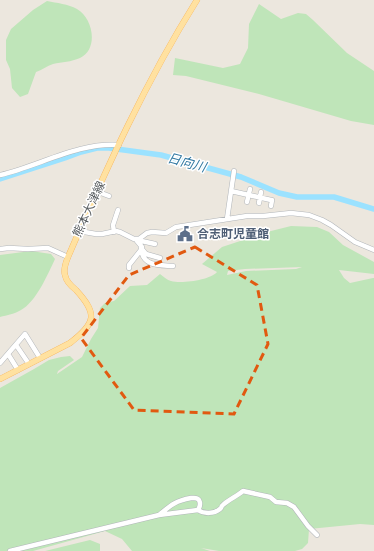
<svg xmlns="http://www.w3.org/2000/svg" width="374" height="551" viewBox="0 0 374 551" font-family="'Public Sans','Noto Sans JP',sans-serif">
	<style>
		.green { fill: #bfe5b9; fill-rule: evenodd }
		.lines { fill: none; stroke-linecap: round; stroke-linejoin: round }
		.river { stroke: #9be2ff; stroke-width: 5.5 }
		.minor-casing { stroke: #b2b6ba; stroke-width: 5.5 }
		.major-casing { stroke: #f7ad4c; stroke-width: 6 }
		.minor { stroke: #fff; stroke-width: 4.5 }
		.major { stroke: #ffe1a0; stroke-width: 5.5 }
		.marked { fill: none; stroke: #e15910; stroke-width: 3; stroke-dasharray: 8 5; stroke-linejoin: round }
		.labels { text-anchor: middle; stroke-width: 3; stroke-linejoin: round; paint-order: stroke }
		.street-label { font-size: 12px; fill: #585d60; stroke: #fff }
		.service-label { font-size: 12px; font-weight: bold; fill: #4e5e75; stroke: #fff; text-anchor: start }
		.water-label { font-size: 13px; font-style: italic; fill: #3279a2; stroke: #fff }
	</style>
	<rect width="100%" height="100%" fill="#ece7de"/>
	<path class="green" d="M47,1C57,3 68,4 77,9C93,18 99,49 80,58C71,62 62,62 53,64C47,66 42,70 36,72L28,94L20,97L12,88L10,69L6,60V40L11,29L33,10Z
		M259,4L281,19L298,13L306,14L313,20L347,53L374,71V125L351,121L259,94L186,76L173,75L175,58L223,68L240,64L248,48L249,24Z
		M291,226L317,227L329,232L343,245L374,262V274L339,270L344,278L350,283L373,278H374V525L360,524L309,529L308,543L302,549L295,551H219L201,548L210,551H132L122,539L105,531L33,551H0V388L34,369L49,360L61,357L70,356L74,360L58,371L57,374L82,357L91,339L98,328L100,308L105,303L114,301L130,286L147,285L160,274C164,277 167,280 171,281C182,284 210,280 217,272L202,264L222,247L267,232ZM302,267L296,269L246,271L227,275L228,271L245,269Z
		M31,251L51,254L55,259C48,274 36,302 21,310C15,314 7,315 0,317V255Z
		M90,540L100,544V551H45Z"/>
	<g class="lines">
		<path class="river" d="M0,179L65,158L81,152L97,148H109L161,155L241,177L279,193L297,197H334L374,209"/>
		<defs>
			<path id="minor" d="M0,175C39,166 79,142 119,145
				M231,191L271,200H272L271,206
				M97,193H101L109,196
				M247,202L250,189
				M259,203L261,192
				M227,219L234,171
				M79,231L96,234H102L116,231L120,232L134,239H139L147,233L152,232L166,233L176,227L183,226L247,216H263L291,213L309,215L322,220L331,225L355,242L374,250
				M114,232L113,225L118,210
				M137,240L155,244
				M141,248L146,254L160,258
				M0,249L9,248L28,249L48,248L68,257
				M141,250C144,267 160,265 173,266
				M129,268V265L141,250L142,247L137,241
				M16,345L29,364
				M8,354L18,370
				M0,363L25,334L40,358
				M159,515C171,505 175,501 191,498C194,498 197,497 199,500C201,504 200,507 198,510
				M10,551L159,515L198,510C204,514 214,514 220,509C224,505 219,508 224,504C230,499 237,496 243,491L270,497L276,502L287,503L294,507L308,526L317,535"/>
			<path id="major" d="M0,379L70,343C96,323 98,314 76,290C71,286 66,281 65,275C63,269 66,262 68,257C106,169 146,81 197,0"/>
		</defs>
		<use href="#minor" class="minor-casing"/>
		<use href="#major" class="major-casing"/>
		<use href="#minor" class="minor"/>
		<use href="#major" class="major"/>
	</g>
	<path class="marked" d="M195,247L257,285L268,344L234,414L134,410L81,338L129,275Z"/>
	<defs>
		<symbol id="civic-bare" viewBox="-9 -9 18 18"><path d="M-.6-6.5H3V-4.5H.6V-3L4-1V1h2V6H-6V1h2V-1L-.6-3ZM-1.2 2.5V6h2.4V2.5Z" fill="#5c6f8a" stroke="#fff" stroke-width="2.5" paint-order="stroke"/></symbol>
	</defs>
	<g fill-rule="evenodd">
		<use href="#civic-bare" x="174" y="223" width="22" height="22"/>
	</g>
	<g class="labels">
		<g class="street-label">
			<text transform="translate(89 209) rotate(-65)" y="4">熊本大津線</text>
		</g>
		<g class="service-label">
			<text x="197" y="238">合志町児童館</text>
		</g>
		<g class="water-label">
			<text transform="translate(187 162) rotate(15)" y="5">日向川</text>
		</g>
	</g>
</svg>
